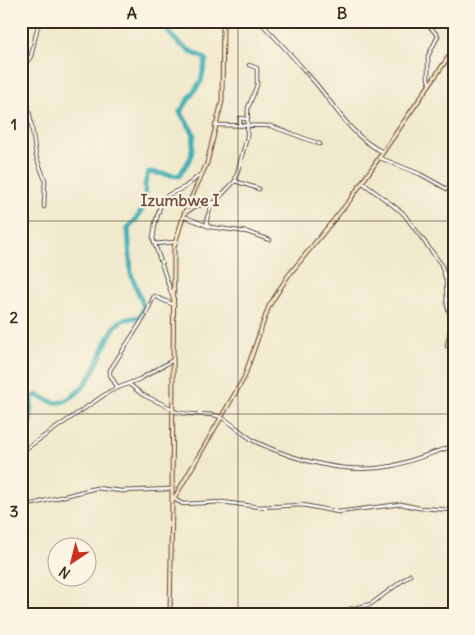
<svg xmlns="http://www.w3.org/2000/svg" width="475" height="635" viewBox="0 0 475 635" font-family="Delius,sans-serif">
	<style>
		.lines { fill: none; stroke-linecap: round; stroke-linejoin: round }
		.river { stroke: #3cadb5; stroke-width: 5 }
		.street-casing { stroke: #564738; stroke-width: 4.5 }
		.secondary-casing { stroke: #564738; stroke-width: 5 }
		.street { stroke: #fff; stroke-width: 2.5 }
		.secondary { stroke: #fae7c3; stroke-width: 3 }
		.grid { fill: none; stroke: #3b2a1e; stroke-width: 1; stroke-opacity: 0.55 }
		.labels { text-anchor: middle; stroke-width: 4; stroke-linejoin: round; paint-order: stroke }
		.quarter-label { font-size: 16px; font-weight: bold; fill: #775241; stroke: #fcf5e5 }
		.neatline { fill: none; stroke: #3b2a1e; stroke-width: 2 }
		.grid-label { font-size: 16px; text-anchor: middle; font-weight: bold; fill: #3b2a1e }
	</style>
	<rect width="100%" height="100%" fill="#fcf5e5"/>
	<filter id="ink" filterUnits="userSpaceOnUse"><feTurbulence type="fractalNoise" baseFrequency=".02" numOctaves="2"/><feDisplacementMap in="SourceGraphic" scale="10" xChannelSelector="R" yChannelSelector="G"/><feConvolveMatrix kernelMatrix="1 2 1 2 8 2 1 2 1" color-interpolation-filters="sRGB"/></filter>
	<filter id="wash" filterUnits="userSpaceOnUse"><feTurbulence type="fractalNoise" baseFrequency=".0096" numOctaves="4" result="noise"/><feDisplacementMap in="SourceGraphic" scale="20" xChannelSelector="R" yChannelSelector="G"/><feGaussianBlur stdDeviation="1.12" result="paint"/><feColorMatrix in="noise" values="0 0 0 0 0 0 0 0 0 0 0 0 0 0 0 0 0 1.4 0 .05"/><feComposite in="paint" operator="in"/></filter>
	<g filter="url(#wash)">
		<rect width="100%" height="100%" fill="#f0e9cc"/>
		<g class="lines">
			<path class="river" d="M21,438L29,433L32,397L37,395C53,403 59,407 74,395C100,376 103,334 121,321C126,318 135,318 140,317L144,307L131,274L128,228C135,222 141,213 144,204C148,192 141,188 149,172L179,176L191,157L194,134L180,112L201,81L206,59C191,52 167,40 165,21"/>
		</g>
	</g>
	<g filter="url(#ink)">
		<g class="lines">
			<defs>
				<path id="street" d="M259,21C277,39 294,58 311,78C334,103 350,137 383,152
					M349,21L355,24
					M425,21L438,36L428,56V79L430,84
					M21,70L31,56L39,21
					M21,89L30,115L36,156L45,180L44,207
					M215,125L271,126L320,144
					M240,126V118L246,119
					M380,158L420,174L454,193
					M235,181L259,189
					M363,183L403,213L441,264L446,280L447,305L452,322L447,346
					M185,213L196,206L215,202L235,181L247,137L248,108L257,85V68L249,65
					M183,216L210,227L247,232L270,240
					M207,226V218L212,204
					M155,244L175,242
					M173,298L153,239L155,224L160,207L168,195L185,187L201,174
					M129,384L143,395L173,409
					M118,388L110,375V370L145,316L154,296L174,305
					M173,411C188,417 205,412 218,416C232,421 242,435 256,442C296,461 348,475 392,466C413,461 433,452 454,446
					M21,452L110,391L140,379L173,360
					M174,499L183,504L222,502L260,507L303,505L338,512L401,504L419,508L454,510
					M21,507L96,488L122,491L171,489
					M330,614L371,604L410,575"/>
				<path id="secondary" d="M172,502L174,247L184,214L207,163L222,101L223,21
					M170,614L172,502L244,378L269,306L288,276L350,200L454,49"/>
			</defs>
			<use href="#street" class="street-casing"/>
			<use href="#secondary" class="secondary-casing"/>
			<use href="#street" class="street"/>
			<use href="#secondary" class="secondary"/>
		</g>
	</g>
	<path class="grid" d="M238,21V614M21,221H454M21,414H454"/>
	<g class="labels">
		<g class="quarter-label">
			<text x="180" y="206">Izumbwe I</text>
		</g>
	</g>
	<rect width="475" height="635" fill="none" stroke="#fcf5e5" stroke-width="55"/>
	<g transform="translate(72 562) rotate(215)"><circle r="24" fill="#fcf5e5" stroke="#afa495"/>
	<path d="M0-4L9 19L0 12L-9 19Z" fill="#c8321e"/>
	<text y="-8" font-size="14" font-weight="bold" text-anchor="middle" fill="#3b2a1e">N</text>
	</g>
	<rect x="28" y="28" width="420" height="580" class="neatline"/>
	<g class="grid-label">
		<text x="132" y="19">A</text>
		<text x="342" y="19">B</text>
		<text x="14" y="130">1</text>
		<text x="14" y="323">2</text>
		<text x="14" y="517">3</text>
	</g>
</svg>
